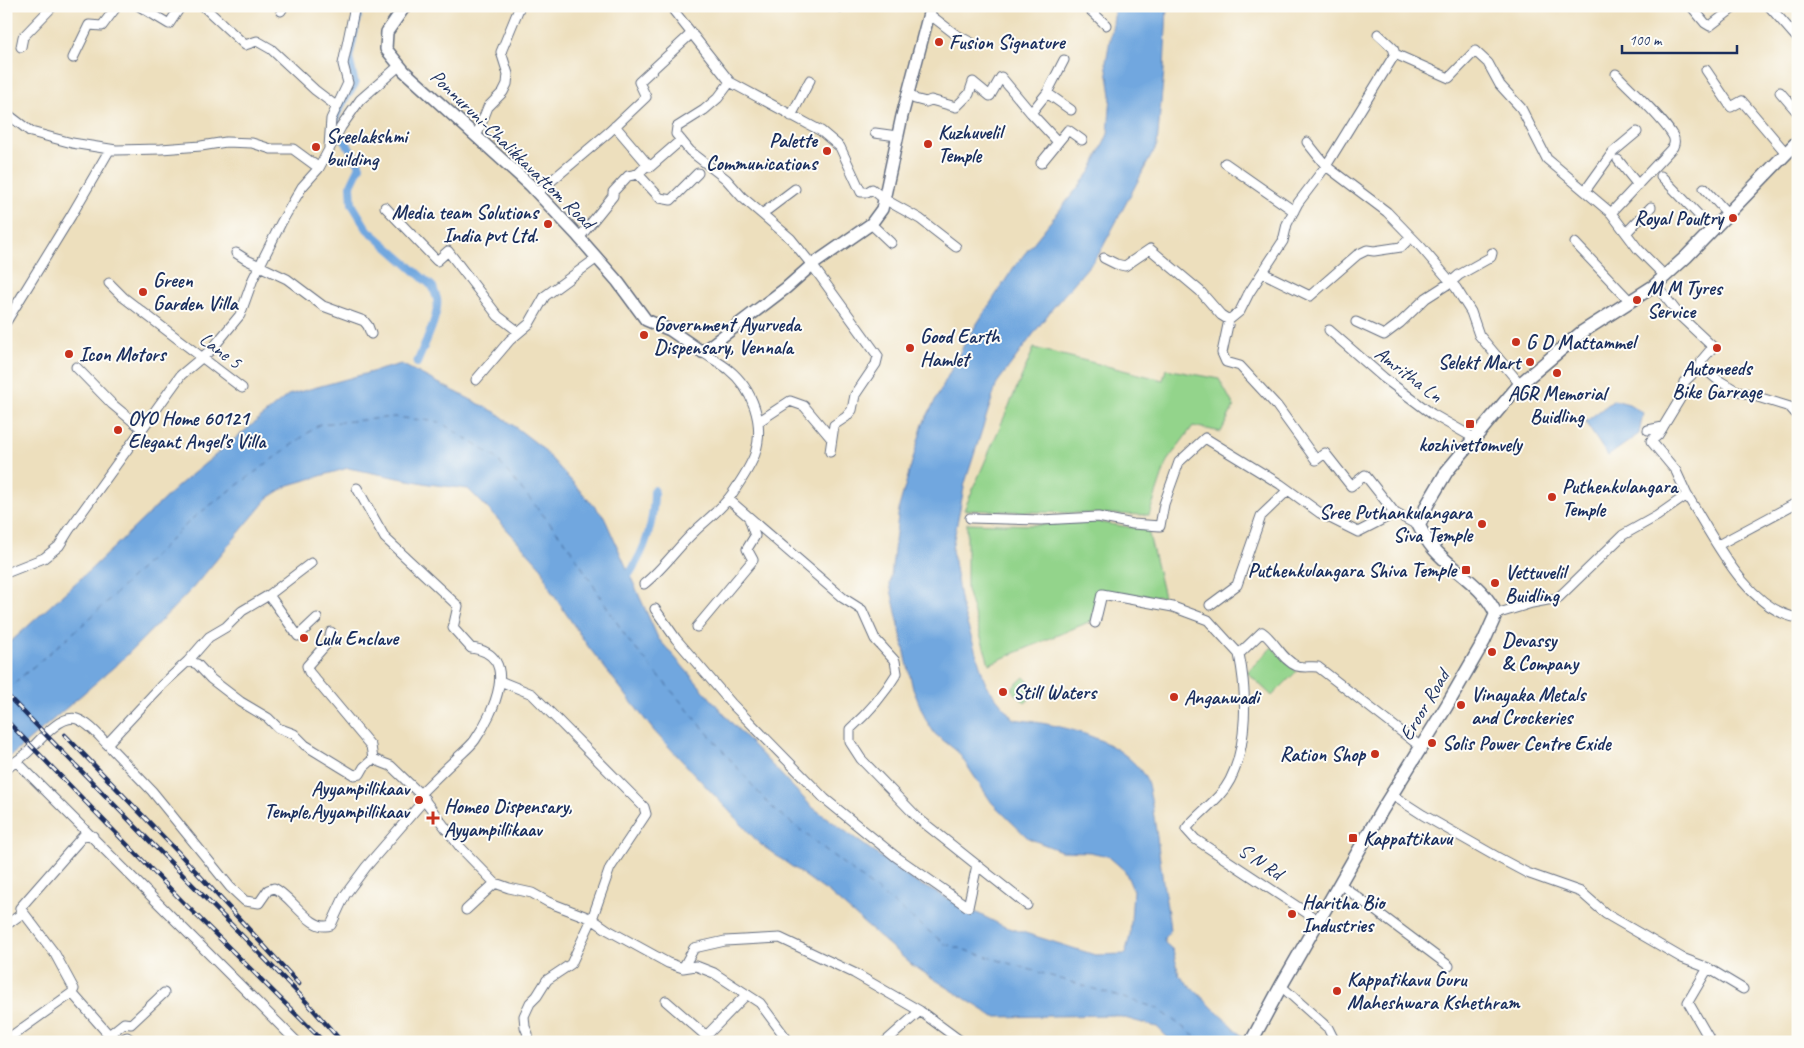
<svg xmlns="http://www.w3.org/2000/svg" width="1804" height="1048" viewBox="0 0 1804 1048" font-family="Caveat,sans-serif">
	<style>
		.green { fill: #93d48b; stroke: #578274 }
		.water { fill: #71a7df; stroke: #466b9e }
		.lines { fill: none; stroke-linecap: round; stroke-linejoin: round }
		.canal { stroke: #71a7df; stroke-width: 8 }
		.ferry { stroke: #39598b; stroke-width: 1; stroke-dasharray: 6 5; stroke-linecap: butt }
		.minor-casing { stroke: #646d7f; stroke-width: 11 }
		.tertiary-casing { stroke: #646d7f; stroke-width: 14 }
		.secondary-casing { stroke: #646d7f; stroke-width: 15 }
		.minor { stroke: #fff; stroke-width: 9 }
		.tertiary { stroke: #fff; stroke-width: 11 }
		.secondary { stroke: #fff; stroke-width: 12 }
		.rail-casing { stroke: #1b2f5e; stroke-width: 4.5 }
		.rail { stroke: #fdfcf7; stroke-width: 2.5; stroke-dasharray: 8; stroke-linecap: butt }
		.poi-dot { fill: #c8321e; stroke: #fdfcf7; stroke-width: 2 }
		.labels { text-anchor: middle; stroke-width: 4; stroke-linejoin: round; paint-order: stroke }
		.poi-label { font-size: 20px; font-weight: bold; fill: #1b2f5e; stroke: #fdfcf7; text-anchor: start }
		.street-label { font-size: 20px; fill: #1b2f5e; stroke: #fdfcf7 }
	</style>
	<rect width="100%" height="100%" fill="#fdfcf7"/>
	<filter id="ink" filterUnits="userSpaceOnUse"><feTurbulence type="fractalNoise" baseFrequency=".02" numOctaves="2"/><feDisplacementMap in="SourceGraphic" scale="10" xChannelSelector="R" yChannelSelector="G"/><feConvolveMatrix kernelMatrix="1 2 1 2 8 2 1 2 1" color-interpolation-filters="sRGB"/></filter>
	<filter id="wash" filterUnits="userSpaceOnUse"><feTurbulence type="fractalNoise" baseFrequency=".0096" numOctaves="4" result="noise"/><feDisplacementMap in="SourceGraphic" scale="20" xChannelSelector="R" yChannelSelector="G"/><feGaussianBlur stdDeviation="1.12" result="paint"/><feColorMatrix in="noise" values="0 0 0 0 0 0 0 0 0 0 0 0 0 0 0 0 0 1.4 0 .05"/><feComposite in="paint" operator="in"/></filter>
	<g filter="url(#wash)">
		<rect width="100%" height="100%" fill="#eddfbd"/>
		<path class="green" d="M1034,348L1163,380L1166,369L1219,379L1234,406L1221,432L1193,426L1167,461L1149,515L964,510Z
			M1097,522L1148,530L1164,597L1100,591L1091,621L989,664L967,590V523L1036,525Z
			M1272,647L1296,672L1272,696L1247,672Z
			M1024,677L1038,691L1025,703L1011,689Z"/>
		<path class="water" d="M1114,6H1167L1164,70L1157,145L1099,254L1052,309L997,383L965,483L952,549L961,604L986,685L1013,719C1057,724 1120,736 1145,777C1149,783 1149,792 1151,799C1156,826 1159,854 1163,882C1165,898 1169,914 1170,931L1164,938L1165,943L1173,950L1179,975L1248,1042H1172L1157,1027L1114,1015L994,1017L912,965L829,893L760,844L654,731L587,645L551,591L542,568L493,514L468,489L429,484L348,468L289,485L268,498L192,589L122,660L6,760V646L91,569L178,486L288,395L401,364L497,413L540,446L604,517L658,638L731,722L812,807L915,882L1003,926L1095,955L1125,954L1130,936L1133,890L1125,871L1108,856L1090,852L1061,851L1028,838L992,803L958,752L935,734L926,720L913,689L890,585L899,507L923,424L967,339L1014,267L1091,171L1108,134L1111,95L1106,62L1114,17Z
			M1614,400L1629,404L1643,413L1639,434L1608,456L1585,422Z"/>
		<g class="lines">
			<path class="canal" d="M360,6L349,58L355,84C349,94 340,105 336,116C332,128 355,153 360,166L351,185L352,204L367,229L433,287C434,291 436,295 437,299C440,314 423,348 417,363
				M628,576C646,549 654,523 654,490"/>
			<path class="ferry" d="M6,690L88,620L193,518L320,424L394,417L440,422L495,457L568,545L628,640L770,806L945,944L1157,1008L1203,1042"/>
		</g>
	</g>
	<g filter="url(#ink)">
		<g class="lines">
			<defs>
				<path id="minor" d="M139,6L169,24L181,6
					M203,6L245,45L257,41L271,49L315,90L336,106
					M676,6L674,11L730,82L821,131L840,147L861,192H867L872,189L884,199L920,219L956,247
					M1086,6L1106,25
					M1691,6L1705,23L1710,26L1736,6
					M1769,6L1798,39
					M841,7V6
					M281,11L284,6
					M929,14L955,34L972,43
					M21,47L23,37L53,6
					M1395,54L1449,78L1475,51L1488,63L1500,85L1521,108L1547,159L1611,213L1638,249L1665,276
					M73,58L89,25L102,26L117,6
					M1706,70L1731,107L1742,101L1786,153
					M730,82L718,98L704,110L677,127L676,134L690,151L726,179L742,197L762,214L795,189
					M1780,92L1798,113
					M908,93L915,99L926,102L931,100L956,107L969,94L973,82L990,96L1001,77L1031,113L1047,93L1071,110
					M1047,93L1064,60
					M6,113L31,132L72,143L116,150L161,149L201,146L226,142L252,143L271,149H293L319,168L341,127L360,100L399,66
					M1031,113L1058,142
					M791,116L810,80
					M615,126L650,167
					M875,133L897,136
					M476,137L488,107L503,92L507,84L508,74L501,52L520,6
					M681,140L650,167L646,166L638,174L660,198L671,200L698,173
					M1307,142L1326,166L1395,54L1393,48L1378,34
					M329,147L331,119L348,83L343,64L355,6
					M1618,160L1638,185
					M1041,163L1068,130L1082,140
					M1225,163L1294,211
					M1661,176L1713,230
					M1704,188L1728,214
					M1585,191L1613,152L1637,132
					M537,193L609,132L646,97L639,82L692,33
					M385,207L437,261L448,251L498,316L519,332
					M1611,213L1673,147C1675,143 1675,140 1673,136C1661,116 1632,91 1616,74
					M762,214L791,239L812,265L878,356L876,364L855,395L852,410L846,417L834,425L830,452
					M871,224L891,243
					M1626,233L1651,207
					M580,237L613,196V192L628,176L638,174
					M1575,243L1630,301
					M236,253L247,260L287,279L323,306L364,321L368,326L371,334
					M1104,258L1116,264L1125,266L1150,249L1200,291L1221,315L1229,320L1240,311L1249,293L1283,241L1287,224L1298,203L1326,166L1387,212L1421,247L1456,288L1471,312L1479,335L1520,384
					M1263,273L1310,296L1357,255L1367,250L1374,251L1401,247L1411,237
					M109,283L123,297L242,388
					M1656,285L1680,316L1713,347L1702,360L1701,366L1718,380L1735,390L1790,407L1798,416
					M1229,320L1222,353L1226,362L1240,366L1277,406L1316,460L1325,453L1351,486L1365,475L1395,513
					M6,322L71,216L110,149
					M1356,322L1384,335L1400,323L1426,298L1451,282L1459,275L1491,257L1492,253
					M1329,330L1384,378L1432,414L1474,438
					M76,367L112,404L141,428
					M476,380L510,340L529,324L545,296L597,258
					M758,422L790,401L804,406L831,438
					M1663,427L1658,435L1651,441L1676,471L1687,495
					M1648,430L1663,427L1680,399L1684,382L1701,366
					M357,488L385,538L458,606L453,628L471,648C522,654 493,714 475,740C470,747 462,753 456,759C444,770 432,782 420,794
					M728,499L843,598L862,610L875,639L895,661L897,673C885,693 868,713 850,729V742L861,759L919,819L1027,905
					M970,518L1041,520L1098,517L1133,524L1160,526L1164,504L1179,462L1205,438L1280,484L1320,513L1358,532L1395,513L1419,526
					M1718,545L1798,502
					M311,563L269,595L242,611L226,627L209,637L188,661L197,664L211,679L241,702L268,718L278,728L294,734L305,745L354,775L360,774L364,767L373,759L391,766L420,794L460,847L495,883L509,888L532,893L548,902L592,919L608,930L668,963L683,968L696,966L714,973L760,1003L789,1042
					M6,573L44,558L59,546L69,530L181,375L212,349L240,315L253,279L281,223L302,187L319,168
					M644,584C663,569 677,548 694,532C707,519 722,509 732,494C740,482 750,468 755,454C765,424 753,389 728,369C720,363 711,358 702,352
					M269,595L298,636L317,618
					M1210,605L1237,585L1261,516L1288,490
					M655,609L676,639L732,704L825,799L895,856L968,907L977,865
					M1496,614L1532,603L1558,598L1623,535L1657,516L1687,495C1713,536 1746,609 1798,618
					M1095,623L1102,594L1173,607L1208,620L1239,654
					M697,627L753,560L747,549L755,536L749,518
					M331,632L329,641L307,666L309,672L371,746L373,759
					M188,661L162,685L107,744L152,791L230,887L245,901L259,903L268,890L274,888C292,896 311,933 331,925L345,895L366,867L425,799
					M500,681L532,694L644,807L646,814L610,868L592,919L571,964L547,980L537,996L530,1003L524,1016L525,1027L528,1034L525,1042
					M17,762L297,1042
					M6,770C13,762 23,758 30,750C40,740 61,714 77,719C89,723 99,736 107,744
					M1392,795L1423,815L1497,857L1527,873L1581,892L1606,914L1682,958L1708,968L1743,989
					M1340,884L1449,966
					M466,910L495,883
					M1319,921L1195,839L1186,829C1199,812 1220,800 1230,780C1248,745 1247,692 1239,654L1262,632C1275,641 1282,660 1297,666C1303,668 1311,666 1318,667L1421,747
					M6,925L23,913
					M683,968L694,948L725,941L780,938L854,973L920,1011L962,1042
					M1708,968L1688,1002L1711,1042
					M1281,986L1328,1028L1335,1042
					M72,993L74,989L55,954L20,908L84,835L93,836
					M666,1001L705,1035L710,1032L747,994
					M109,1035L113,1039L119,1041L127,1037L134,1042
					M6,1040L72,993L109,1035L124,1023L131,1024L164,993
					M885,1042L920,1011"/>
				<path id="tertiary" d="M405,6L387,32L386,49L404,71L530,185L576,234L618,282L646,320L670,330L702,352L786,288L812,265L871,224L882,209L902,116L931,6"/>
				<path id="secondary" d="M1251,1042L1281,986L1382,810L1446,707L1484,641L1496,614C1483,585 1454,572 1434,549C1428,542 1423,534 1419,526L1427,505L1447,471L1520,384L1582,332L1654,286L1686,257L1798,141"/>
			</defs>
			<use href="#minor" class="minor-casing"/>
			<use href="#tertiary" class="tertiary-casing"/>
			<use href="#secondary" class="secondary-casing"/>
			<use href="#minor" class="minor"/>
			<use href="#tertiary" class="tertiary"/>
			<use href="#secondary" class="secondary"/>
			<defs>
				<path id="rail" d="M6,694L301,996L342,1042
					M6,720L182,901L324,1042
					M65,735L177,851L299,984"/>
			</defs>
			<use href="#rail" class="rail-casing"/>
			<use href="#rail" class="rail"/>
		</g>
	</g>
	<g class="poi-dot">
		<circle cx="939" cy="42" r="5"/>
		<circle cx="928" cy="144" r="5"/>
		<circle cx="316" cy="147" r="5"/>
		<circle cx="827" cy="151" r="5"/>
		<circle cx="1733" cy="218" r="5"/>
		<circle cx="548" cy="224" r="5"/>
		<circle cx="143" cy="292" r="5"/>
		<circle cx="1637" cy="300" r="5"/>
		<circle cx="644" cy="335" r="5"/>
		<circle cx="1516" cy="342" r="5"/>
		<circle cx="910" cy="348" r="5"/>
		<circle cx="1717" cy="348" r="5"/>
		<circle cx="69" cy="354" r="5"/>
		<circle cx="1530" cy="362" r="5"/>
		<circle cx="1557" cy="373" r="5"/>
		<rect x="1465" y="419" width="10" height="10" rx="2.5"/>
		<circle cx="118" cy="430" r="5"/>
		<circle cx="1552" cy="497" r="5"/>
		<circle cx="1482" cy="524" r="5"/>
		<rect x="1461" y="565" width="10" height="10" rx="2.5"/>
		<circle cx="1495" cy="583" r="5"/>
		<circle cx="304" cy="638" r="5"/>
		<circle cx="1492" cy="652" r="5"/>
		<circle cx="1003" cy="692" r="5"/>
		<circle cx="1174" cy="697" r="5"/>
		<circle cx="1461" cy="705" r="5"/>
		<circle cx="1432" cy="743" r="5"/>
		<circle cx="1375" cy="754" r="5"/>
		<circle cx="419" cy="800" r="5"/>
		<path d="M430.5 810.5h5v5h5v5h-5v5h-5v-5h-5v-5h5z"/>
		<rect x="1348" y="833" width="10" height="10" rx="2.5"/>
		<circle cx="1292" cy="914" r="5"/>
		<circle cx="1337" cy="991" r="5"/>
	</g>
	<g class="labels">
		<g class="poi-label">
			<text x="949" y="49">Fusion Signature</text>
			<text x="938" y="139">Kuzhuvelil<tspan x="938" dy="23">Temple</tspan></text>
			<text x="326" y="143">Sreelakshmi<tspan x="326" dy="23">building</tspan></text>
			<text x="817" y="147" text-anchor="end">Palette<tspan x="817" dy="23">Communications</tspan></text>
			<text x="538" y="219" text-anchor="end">Media team Solutions<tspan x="538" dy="23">India pvt Ltd.</tspan></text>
			<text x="1723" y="225" text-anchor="end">Royal Poultry</text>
			<text x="153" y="287">Green<tspan x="153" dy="23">Garden Villa</tspan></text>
			<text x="1647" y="295">M M Tyres<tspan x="1647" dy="23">Service</tspan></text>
			<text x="654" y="331">Government Ayurveda<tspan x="654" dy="23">Dispensary, Vennala</tspan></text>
			<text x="920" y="343">Good Earth<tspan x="920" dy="23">Hamlet</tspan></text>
			<text x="1526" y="349">G D Mattammel</text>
			<text x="79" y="361">Icon Motors</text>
			<text x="1520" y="369" text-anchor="end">Selekt Mart</text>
			<text x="1717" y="375" text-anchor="middle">Autoneeds<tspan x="1717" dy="23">Bike Garrage</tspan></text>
			<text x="1557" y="400" text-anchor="middle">AGR Memorial<tspan x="1557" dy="23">Buidling</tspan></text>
			<text x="128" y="425">OYO Home 60121<tspan x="128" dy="23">Elegant Angel's Villa</tspan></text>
			<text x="1470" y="451" text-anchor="middle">kozhivettomvely</text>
			<text x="1562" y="493">Puthenkulangara<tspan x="1562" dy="23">Temple</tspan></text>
			<text x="1472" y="519" text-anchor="end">Sree Puthankulangara<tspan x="1472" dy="23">Siva Temple</tspan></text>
			<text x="1456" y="577" text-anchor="end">Puthenkulangara Shiva Temple</text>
			<text x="1505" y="579">Vettuvelil<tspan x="1505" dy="23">Buidling</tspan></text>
			<text x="314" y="645">Lulu Enclave</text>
			<text x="1502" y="647">Devassy<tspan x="1502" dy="23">&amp; Company</tspan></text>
			<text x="1013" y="699">Still Waters</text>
			<text x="1471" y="701">Vinayaka Metals<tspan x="1471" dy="23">and Crockeries</tspan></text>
			<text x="1184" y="704">Anganwadi</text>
			<text x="1442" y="750">Solis Power Centre Exide</text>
			<text x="1365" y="761" text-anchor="end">Ration Shop</text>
			<text x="409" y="795" text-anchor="end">Ayyampillikaav<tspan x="409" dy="23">Temple,Ayyampillikaav</tspan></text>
			<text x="444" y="813">Homeo Dispensary,<tspan x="444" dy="23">Ayyampillikaav</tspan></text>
			<text x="1363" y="845">Kappattikavu</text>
			<text x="1302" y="909">Haritha Bio<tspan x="1302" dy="23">Industries</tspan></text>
			<text x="1347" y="986">Kappatikavu Guru<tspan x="1347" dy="23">Maheshwara Kshethram</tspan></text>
		</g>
		<g class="street-label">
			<text transform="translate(513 149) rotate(44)" y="7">Ponnuruni-Chalikkavattom Road</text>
			<text transform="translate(221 350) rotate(37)" y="7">Lane 5</text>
			<text transform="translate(1409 374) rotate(37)" y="7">Amritha Ln</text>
			<text transform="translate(1424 705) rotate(-59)" y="7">Eroor Road</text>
			<text transform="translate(1261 861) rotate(34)" y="7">S N Rd</text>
		</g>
	</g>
	<rect width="1804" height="1048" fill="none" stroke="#fdfcf7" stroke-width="25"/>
	<path d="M1622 45v8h115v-8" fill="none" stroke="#1b2f5e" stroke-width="2.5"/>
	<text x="1629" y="45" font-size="15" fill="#1b2f5e" stroke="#fdfcf7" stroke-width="4" paint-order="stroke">100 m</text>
</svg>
